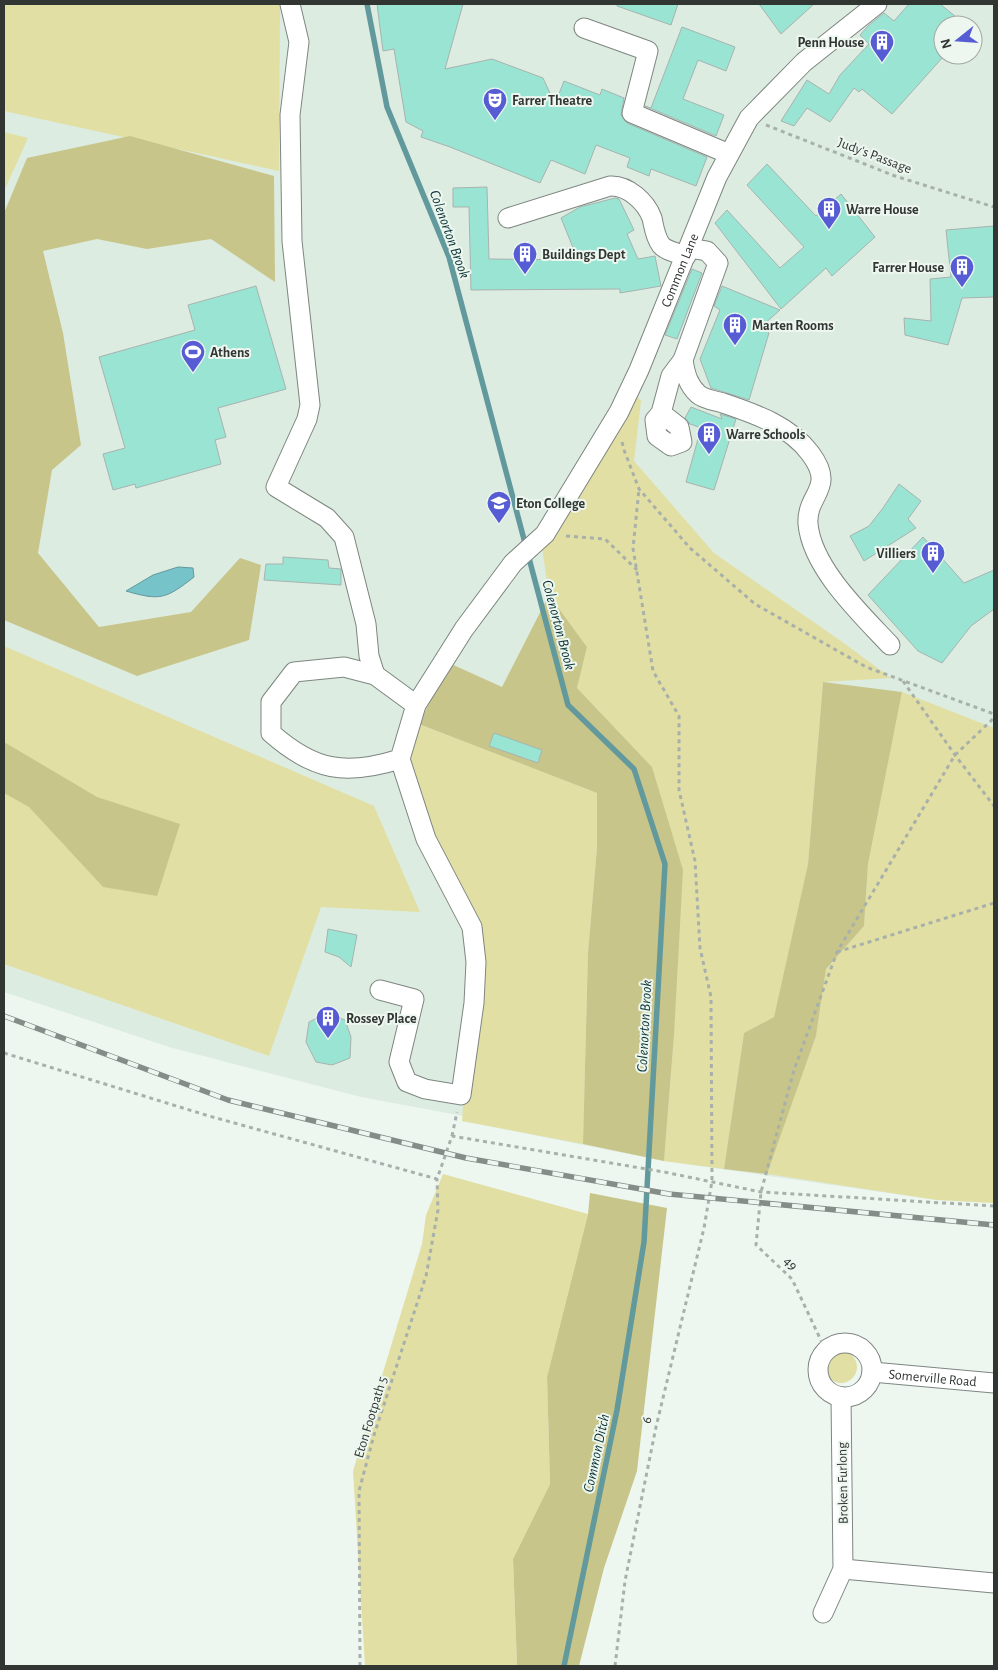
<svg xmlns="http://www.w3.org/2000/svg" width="998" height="1670" viewBox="0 0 998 1670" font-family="'Alegreya Sans',sans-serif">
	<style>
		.built { fill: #ddece0; fill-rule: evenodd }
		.green { fill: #e2dfa4 }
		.forest { fill: #c8c58a }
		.water { fill: #76c3ca; stroke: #62999d }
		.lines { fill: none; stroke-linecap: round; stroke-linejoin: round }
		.stream { stroke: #62999d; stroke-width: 5.5 }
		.building { fill: #9ae4d3; stroke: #a7b3af }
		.minor-casing { stroke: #7d8680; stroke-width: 21 }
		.path { stroke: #a8b0aa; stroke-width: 3; stroke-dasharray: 4 4; stroke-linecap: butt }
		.minor { stroke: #fff; stroke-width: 19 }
		.rail-casing { stroke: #868d88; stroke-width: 5.5 }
		.rail { stroke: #edf7f0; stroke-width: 4; stroke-dasharray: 11; stroke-linecap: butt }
		.labels { text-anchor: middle; stroke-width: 4; stroke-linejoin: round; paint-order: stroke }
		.poi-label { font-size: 14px; font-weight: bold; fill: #323633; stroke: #edf7f0; text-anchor: start }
		.street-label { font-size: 14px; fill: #323633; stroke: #edf7f0 }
		.water-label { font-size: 15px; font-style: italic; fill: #0d3437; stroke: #edf7f0 }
	</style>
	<rect width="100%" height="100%" fill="#edf7f0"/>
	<path class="built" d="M4,4H994V1203L937,1200L664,1161L462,1121L463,1116L361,1097L169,1047L4,992ZM943,25H973V55H943Z"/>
	<path class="green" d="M4,4H280L279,171L4,111Z
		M4,132L28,138L4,191Z
		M635,394L641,401L634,461L714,553L841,641L891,678L823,682L808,864L774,1017L744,1033L724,1169L664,1161L674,1035L652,767L577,688L587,647L549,595L542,548Z
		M4,646L374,806L420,912L321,907L269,1056L4,964Z
		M902,692L994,728V1203L937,1200L767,1174L816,1036L826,969L864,926L868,864Z
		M419,724L597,793V848L588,953L583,1144L462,1121L475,932L442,860L409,764Z
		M443,1174L588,1214L547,1377L550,1484L513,1559L517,1666H365L353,1471L422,1244L426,1215Z
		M825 1367a16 16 0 1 1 32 0a16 16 0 1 1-32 0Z"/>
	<path class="forest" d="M130,136L274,176L275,282L211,239L147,249L97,239L43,251L63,333L81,445L52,470L38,553L99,627L191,612L240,558L261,565L249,640L137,676L4,620V213L27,158Z
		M549,595L587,647L577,688L652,767L683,870L674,1035L664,1161L583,1144L588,953L597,848V793L419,724L449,663L502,687Z
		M823,682L902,692L868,864L864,926L826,969L816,1036L767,1174L724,1169L744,1033L774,1017L808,864Z
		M4,742L97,797L180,824L157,896L103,887L29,807L4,793Z
		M590,1193L667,1208L637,1471L604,1568L579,1666H517L513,1559L550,1484L547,1377L588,1214Z"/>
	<path class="water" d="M178,567L193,568L194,577C166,599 160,601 126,591L153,575Z"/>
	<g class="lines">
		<path class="stream" d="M367,4L387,107L449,257L568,705L634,769L665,864L644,1242L617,1410L564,1666"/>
	</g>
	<path class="building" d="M377,4H463L445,69L492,59L543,78L555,104L564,81L600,95L602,89L624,98L621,115L627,123L707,157L696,186L651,169L649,176L627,167L630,158L596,145L585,174L551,160L540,183L450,147L421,137L423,131L406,122L394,49L383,51Z
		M617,4H678L671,25L617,6Z
		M759,4H814L781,34Z
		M909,4H940L966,25H943V57L892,114L862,89L859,92L854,88L830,122L807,108L794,126L781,121L807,80L829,94L840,75L869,44L860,35L868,26L884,13L894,21Z
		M682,27L735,47L726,71L698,60L683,99L724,115L716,136L645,106L651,108Z
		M767,164L816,216L841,194L875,237L832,276L826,268L781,309L715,223L727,210L780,268L804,247L747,185Z
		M487,187L489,259L578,260L561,218L580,207L615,198L619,199L634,230L627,234L638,259L655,256L661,286L620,293V289L471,290L469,207H453V188Z
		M994,226V297L962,298L948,345L905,335L904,318L931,321L930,279L951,277L946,230Z
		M692,269L702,273L677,339L665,335Z
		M256,286L286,389L218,408L226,437L215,440L221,464L136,488L135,484L113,490L103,454L125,448L99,357L195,330L188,305Z
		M722,286L780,310L763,325L769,333L749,400L711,388L700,359L720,310L714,306Z
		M691,407L722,419L720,414L736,419L714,490L686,482L701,428L690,424L685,418Z
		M899,484L921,501L908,519L916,528L864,561L850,536L869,526L883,508Z
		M923,537L964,583L994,570V609L971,626L942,663L918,651L868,595Z
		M283,557L328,560L329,568L341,569V585L264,580L266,564H283Z
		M494,733L542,750L538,763L489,746Z
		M328,929L357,935L351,967L339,957L325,952Z
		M327,1013L345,1020L351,1037L350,1058L332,1065L316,1062L306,1042L309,1022Z"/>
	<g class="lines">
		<defs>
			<g id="minor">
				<path d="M290,4L299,42L290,115L292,241L310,405L307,419L276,487L327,518L344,537L366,624L369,656L375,675"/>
				<path d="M584,28L648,51L632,113L729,154"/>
				<path d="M508,218L610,186C628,185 646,202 652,218C654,227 655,237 661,245C666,251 678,253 686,256"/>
				<path d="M689,248L707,251L718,263L683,360C685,373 688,385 698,394C703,399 716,401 723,403C755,414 789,425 810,453C837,489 806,493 808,524C812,568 861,614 890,645"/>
				<path d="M661,413L679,427L682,442L671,446L657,436L655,420L661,413L671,376L683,360"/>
				<path id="s1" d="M416,705L375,675L344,667L294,672L271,702V733C314,771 346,776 400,759L416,705L464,629L513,563L545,534L619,412L639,370L717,177L749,118L804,62L877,4"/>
				<path d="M380,990L414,999L399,1062L407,1082L425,1089L461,1095L474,1003L476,962L472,927L426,839L400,759"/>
				<circle cx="845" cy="1370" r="27"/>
				<path id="s2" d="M872,1372L994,1383"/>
				<path d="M843,1569L994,1583"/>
				<path d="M823,1613L843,1569L841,1397"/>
			</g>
		</defs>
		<use href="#minor" class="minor-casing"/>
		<path class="path" d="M766,125L895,176L994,207
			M622,442L624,450L639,489L690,548L755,604L866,667L994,714
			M566,536L605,539L637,570
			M903,681L955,755L994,806
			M837,952L994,903
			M4,1053L209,1116L437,1179L452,1136L664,1172L761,1192L994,1206
			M452,1136L457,1112
			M826,1351L792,1279L756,1245L761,1192L794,1070L837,952L955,755L994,718
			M360,1666L359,1491L374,1435L426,1276L438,1210L437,1179
			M615,1666L625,1581L656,1427L704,1228L712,1181L711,997L700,948L695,861L679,790V716L653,671L633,548L639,489"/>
		<use href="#minor" class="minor"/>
		<defs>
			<path id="rail" d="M4,1016L228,1100L466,1158L669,1194L994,1225"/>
		</defs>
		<use href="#rail" class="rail-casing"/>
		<use href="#rail" class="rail"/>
	</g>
	<defs>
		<symbol id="building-pin" viewBox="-11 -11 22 30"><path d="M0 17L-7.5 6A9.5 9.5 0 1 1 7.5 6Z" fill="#565cd3" stroke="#edf7f0"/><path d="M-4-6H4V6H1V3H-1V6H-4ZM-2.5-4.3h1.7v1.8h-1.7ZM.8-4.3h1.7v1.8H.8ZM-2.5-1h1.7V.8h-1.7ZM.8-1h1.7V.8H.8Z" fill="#fff"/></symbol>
		<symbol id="theatre-pin" viewBox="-11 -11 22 30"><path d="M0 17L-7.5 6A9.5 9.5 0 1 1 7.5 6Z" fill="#565cd3" stroke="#edf7f0"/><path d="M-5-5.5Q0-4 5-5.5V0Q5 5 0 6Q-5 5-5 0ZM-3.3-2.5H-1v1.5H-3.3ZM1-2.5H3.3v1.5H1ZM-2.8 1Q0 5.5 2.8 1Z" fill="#fff"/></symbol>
		<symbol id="stadium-pin" viewBox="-11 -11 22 30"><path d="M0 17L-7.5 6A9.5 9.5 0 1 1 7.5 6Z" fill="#565cd3" stroke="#edf7f0"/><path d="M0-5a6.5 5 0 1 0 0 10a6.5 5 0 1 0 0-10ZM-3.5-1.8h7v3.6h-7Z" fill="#fff"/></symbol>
		<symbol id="school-pin" viewBox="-11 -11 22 30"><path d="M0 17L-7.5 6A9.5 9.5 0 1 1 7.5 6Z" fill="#565cd3" stroke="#edf7f0"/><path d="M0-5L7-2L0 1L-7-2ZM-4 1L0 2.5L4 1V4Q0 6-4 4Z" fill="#fff"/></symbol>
	</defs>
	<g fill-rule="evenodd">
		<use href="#building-pin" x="868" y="28" width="28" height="38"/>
		<use href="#theatre-pin" x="481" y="86" width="28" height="38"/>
		<use href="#building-pin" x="815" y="195" width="28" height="38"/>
		<use href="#building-pin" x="511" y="240" width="28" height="38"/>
		<use href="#building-pin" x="948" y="253" width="28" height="38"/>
		<use href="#building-pin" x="721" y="311" width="28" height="38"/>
		<use href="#stadium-pin" x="179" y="338" width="28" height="38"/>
		<use href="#building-pin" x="695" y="420" width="28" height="38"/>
		<use href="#school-pin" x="485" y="489" width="28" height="38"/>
		<use href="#building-pin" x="919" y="539" width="28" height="38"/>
		<use href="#building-pin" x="314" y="1004" width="28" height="38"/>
	</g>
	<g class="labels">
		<g class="poi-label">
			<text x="864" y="47" text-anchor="end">Penn House</text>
			<text x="512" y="105">Farrer Theatre</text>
			<text x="846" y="214">Warre House</text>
			<text x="542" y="259">Buildings Dept</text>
			<text x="944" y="272" text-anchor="end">Farrer House</text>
			<text x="752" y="330">Marten Rooms</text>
			<text x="210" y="357">Athens</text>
			<text x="726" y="439">Warre Schools</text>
			<text x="516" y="508">Eton College</text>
			<text x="916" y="558" text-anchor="end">Villiers</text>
			<text x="346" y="1023">Rossey Place</text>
		</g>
		<g class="street-label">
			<text transform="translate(875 155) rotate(21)" y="5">Judy's Passage</text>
			<text dy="5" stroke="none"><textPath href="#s1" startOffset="910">Common Lane</textPath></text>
			<text transform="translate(791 1263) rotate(46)" y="5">49</text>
			<text dy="5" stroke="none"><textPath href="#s2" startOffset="61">Somerville Road</textPath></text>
			<text transform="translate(370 1417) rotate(-73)" y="5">Eton Footpath 5</text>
			<text transform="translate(646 1420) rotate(-77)" y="5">6</text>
			<text transform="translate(842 1483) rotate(-91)" y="5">Broken Furlong</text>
		</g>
		<g class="water-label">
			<text transform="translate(450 234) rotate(70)" y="5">Colenorton Brook</text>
			<text transform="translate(559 625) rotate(75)" y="5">Colenorton Brook</text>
			<text transform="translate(644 1026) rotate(-87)" y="5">Colenorton Brook</text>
			<text transform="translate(596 1453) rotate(-78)" y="5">Common Ditch</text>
		</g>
	</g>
	<rect width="998" height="1670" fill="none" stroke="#323633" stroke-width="10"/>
	<g transform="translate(958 40) rotate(253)"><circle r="24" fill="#edf7f0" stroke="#a2aaa4"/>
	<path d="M0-4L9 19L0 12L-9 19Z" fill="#565cd3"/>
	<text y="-8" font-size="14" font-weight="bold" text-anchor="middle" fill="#323633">N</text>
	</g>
</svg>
